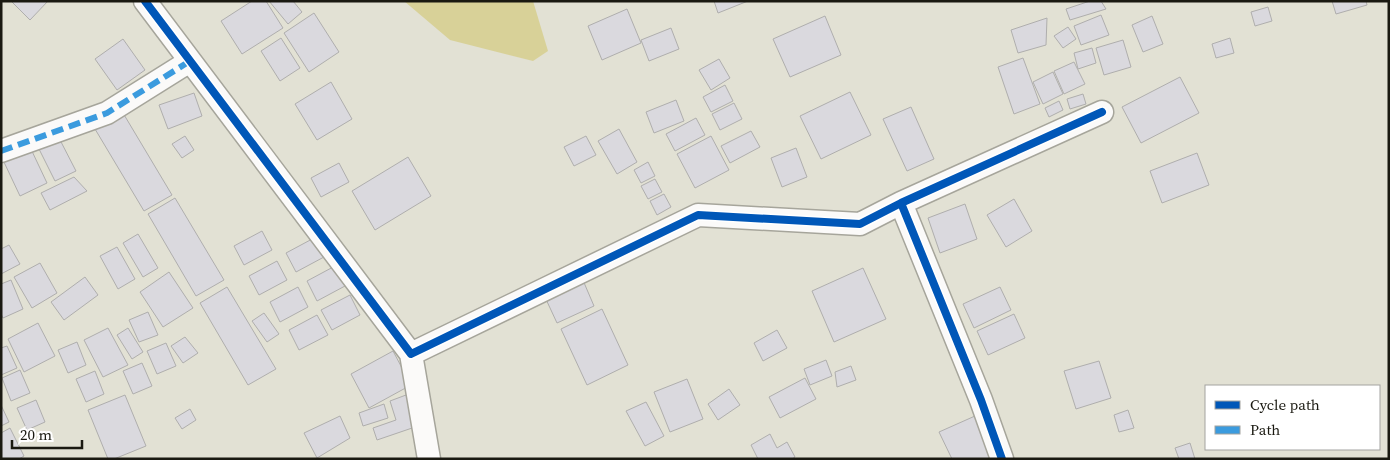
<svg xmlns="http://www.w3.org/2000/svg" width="1390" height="460" viewBox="0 0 1390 460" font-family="'Source Serif 4',serif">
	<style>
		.water { fill: #d8d198 }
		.building { fill: #dad9de; stroke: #afaead }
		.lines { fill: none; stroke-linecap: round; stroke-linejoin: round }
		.street-casing { stroke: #a6a59b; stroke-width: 25 }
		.street { stroke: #fbfaf9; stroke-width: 22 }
		.quiet { stroke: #3b9bde; stroke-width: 6; stroke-dasharray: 12 6; stroke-linecap: butt }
		.cycleway-casing { stroke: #fff; stroke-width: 11 }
		.cycleway { stroke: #0057b8; stroke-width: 8 }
	</style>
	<rect width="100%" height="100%" fill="#e2e1d4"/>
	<path class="water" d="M404,1H533L548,51L533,61L450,40Z"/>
	<path class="building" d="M11,1H48L30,20Z
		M252,1H266L283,28L242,54L221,21Z
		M269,1H293L302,12L288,24Z
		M714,1H748L718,13Z
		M1090,1H1101L1106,9L1070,20L1066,9Z
		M1332,1H1366L1367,5L1336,14Z
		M1268,7L1272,21L1255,26L1251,12Z
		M627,9L641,43L602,60L588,26Z
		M314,13L339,52L309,72L284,33Z
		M1101,15L1109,35L1081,45L1074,26Z
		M825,16L841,55L790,77L773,39Z
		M1152,16L1163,44L1143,52L1132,25Z
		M1047,18L1046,45L1018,53L1011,30Z
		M1068,27L1076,39L1063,48L1054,36Z
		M671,28L679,49L649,61L641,40Z
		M281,38L300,68L280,81L261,51Z
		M1230,38L1234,53L1216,58L1212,44Z
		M123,39L145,70L117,90L95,59Z
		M1123,40L1131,67L1104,75L1096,48Z
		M1092,48L1096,63L1078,69L1074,53Z
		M1023,58L1040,104L1014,114L998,67Z
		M719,59L730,78L711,90L699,70Z
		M1074,62L1085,84L1064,94L1054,71Z
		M1053,72L1063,94L1043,104L1033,82Z
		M1180,77L1199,113L1141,143L1122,107Z
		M331,82L352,119L317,140L295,104Z
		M725,85L733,101L711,112L703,97Z
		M850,92L871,135L821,159L800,116Z
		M194,93L202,116L168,129L159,105Z
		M1083,94L1086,104L1070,109L1067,99Z
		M676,100L684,121L654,133L646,112Z
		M1059,101L1063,110L1049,117L1045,108Z
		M734,103L742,119L720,130L712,114Z
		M911,107L934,159L907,171L883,119Z
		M123,113L172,195L144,211L95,129Z
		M696,118L705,135L675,151L666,134Z
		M619,129L637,162L617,174L598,141Z
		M751,131L760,147L730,163L721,146Z
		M185,136L194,150L182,158L172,144Z
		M586,136L596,155L574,166L564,147Z
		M711,136L729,170L695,188L677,154Z
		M59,138L76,171L55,181L39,149Z
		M30,147L47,183L20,196L3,160Z
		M796,148L807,177L782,187L771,158Z
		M1197,153L1209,185L1162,203L1150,171Z
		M408,157L431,196L375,230L352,191Z
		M648,162L655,176L641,183L634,170Z
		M339,163L349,182L321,197L311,178Z
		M74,177L87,191L50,210L41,193Z
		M655,179L662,192L648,199L641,186Z
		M664,194L671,207L657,215L650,201Z
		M175,198L224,280L196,296L148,214Z
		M1014,199L1032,231L1006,247L987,215Z
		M965,204L977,239L940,253L928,218Z
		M262,231L272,250L244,265L234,246Z
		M138,234L158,268L143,277L123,243Z
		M314,238L324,257L296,272L286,253Z
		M9,245L20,264L1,274V249Z
		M117,247L135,279L118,289L100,256Z
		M277,261L287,280L259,295L249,276Z
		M40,263L57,293L32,308L14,277Z
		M335,266L345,286L317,301L307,281Z
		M863,268L886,319L834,342L812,291Z
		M169,272L193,308L163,327L140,292Z
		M85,277L98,295L64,320L51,302Z
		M582,278L594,306L557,323L544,295Z
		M11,280L23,309L3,318L1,314V284Z
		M227,287L276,369L248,385L200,303Z
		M298,287L308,307L280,322L270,302Z
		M1000,287L1011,310L974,328L963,304Z
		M350,295L360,315L332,330L321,310Z
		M602,309L628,365L587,385L561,329Z
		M148,312L158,335L139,342L129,320Z
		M264,313L279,334L267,342L252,321Z
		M1014,314L1025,338L988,355L977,331Z
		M317,315L328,335L299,350L289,330Z
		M38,323L55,356L24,372L8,339Z
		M108,328L128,365L103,377L84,340Z
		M128,328L143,352L132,359L117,335Z
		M777,330L787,348L763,361L754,343Z
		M185,337L198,353L183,363L171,346Z
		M77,342L86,365L68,373L58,350Z
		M166,343L176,366L157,374L147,351Z
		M7,346L17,368L1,375V348Z
		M393,351L411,385L369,408L351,374Z
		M826,360L832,376L810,385L804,369Z
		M1099,361L1111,398L1076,409L1064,371Z
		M142,363L152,386L133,394L123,371Z
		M851,366L856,380L837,387L835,372Z
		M20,370L30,393L11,401L2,378Z
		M95,371L104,394L86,402L76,379Z
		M805,378L816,399L780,418L769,397Z
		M687,379L703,419L670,432L654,392Z
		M729,389L740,405L718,420L708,404Z
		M125,395L146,446L114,459H108L88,410Z
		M406,395L418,426L377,440L373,428L396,420L390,401Z
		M36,400L45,422L27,430L17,408Z
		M646,402L664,436L645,446L626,411Z
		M384,404L388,418L363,426L359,413Z
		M1,405L9,422L1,426Z
		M190,409L196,420L182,429L175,418Z
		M1128,410L1134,428L1119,432L1114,415Z
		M340,416L350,438L317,458L304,433Z
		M975,416L994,459H952L939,432Z
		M10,428L24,456L19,459H1V433Z
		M770,434L777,448L787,442L795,457L792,459H758L751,445Z
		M1190,443L1195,459H1179L1175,448Z"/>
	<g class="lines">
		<defs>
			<path id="street" d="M145,1L411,354L698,215L860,224L901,203L1102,112
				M1,151L107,113L190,61
				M901,203L981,400L1002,459
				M411,354L429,459"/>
		</defs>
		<use href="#street" class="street-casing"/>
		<use href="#street" class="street"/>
		<path class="quiet" d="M1,151L107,113L190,61"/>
		<defs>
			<path id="cycleway" d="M145,1L411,354L698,215L860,224L901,203L1102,112
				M901,203L981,400L1002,459"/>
		</defs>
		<use href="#cycleway" class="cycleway-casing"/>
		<use href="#cycleway" class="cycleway"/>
	</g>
	<rect width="1390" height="460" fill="none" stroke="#1a1911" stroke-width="5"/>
	<rect x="1205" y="385" width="175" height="65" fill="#ffffff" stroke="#a3a3a0"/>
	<rect x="1215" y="401" width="25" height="8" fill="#0057b8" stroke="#a3a3a0"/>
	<text x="1250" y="410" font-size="15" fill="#1a1911">Cycle path</text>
	<rect x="1215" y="426" width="25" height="8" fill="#3b9bde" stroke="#a3a3a0"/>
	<text x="1250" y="435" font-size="15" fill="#1a1911">Path</text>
	<path d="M12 440v8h70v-8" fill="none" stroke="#1a1911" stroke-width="2.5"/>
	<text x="20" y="440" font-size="15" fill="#1a1911" stroke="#ffffff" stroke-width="4" paint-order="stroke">20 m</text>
</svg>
